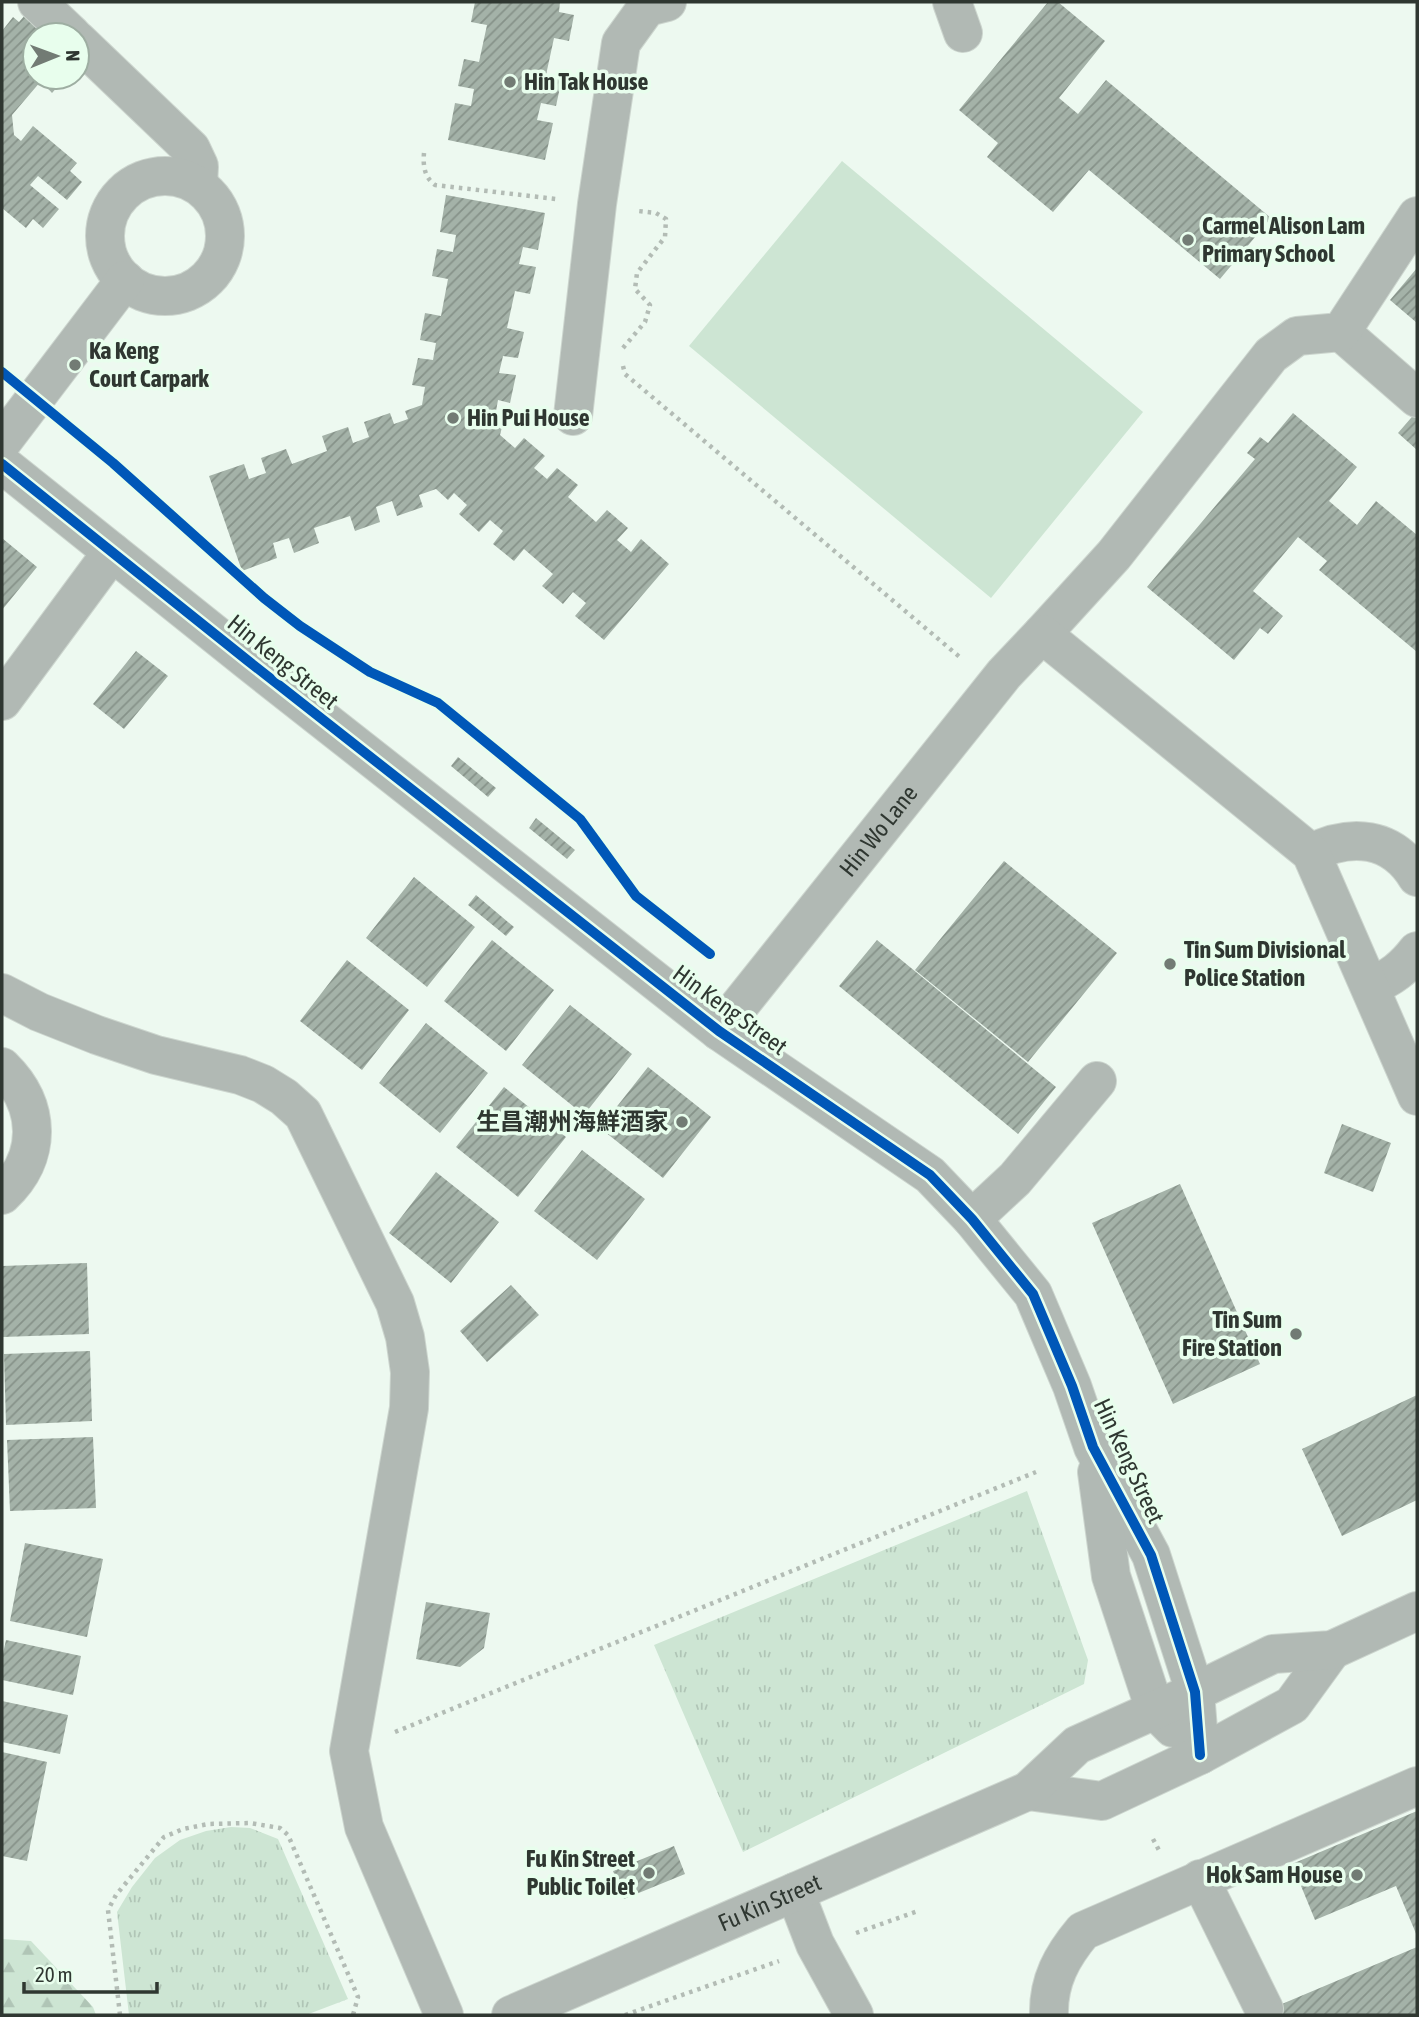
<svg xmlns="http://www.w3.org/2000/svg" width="1419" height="2017" viewBox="0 0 1419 2017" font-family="'Asap Condensed','Noto Sans TC',sans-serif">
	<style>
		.grass { fill: url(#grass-tufts) }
		.forest { fill: url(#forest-firs) }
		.pitch { fill: #cde5d3 }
		.building { fill: url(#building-hatch) }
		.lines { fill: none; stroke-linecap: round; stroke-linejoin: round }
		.minor-casing { stroke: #ccd5ce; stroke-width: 40 }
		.path { stroke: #b3bcb5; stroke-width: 4.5; stroke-dasharray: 3.5 5; stroke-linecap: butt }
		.minor { stroke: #b1b9b4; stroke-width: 38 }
		.cycleway-casing { stroke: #e8feed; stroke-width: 15 }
		.cycleway { stroke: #0057b8; stroke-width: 10 }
		.poi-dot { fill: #727b74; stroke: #e8feed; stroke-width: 2.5 }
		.labels { text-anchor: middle; stroke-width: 7; stroke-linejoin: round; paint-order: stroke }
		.poi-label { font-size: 24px; font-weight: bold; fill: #2f3731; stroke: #e8feed; text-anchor: start }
		.street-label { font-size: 24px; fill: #2f3731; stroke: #e8feed }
	</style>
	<defs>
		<pattern id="grass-tufts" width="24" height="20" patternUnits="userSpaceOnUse" patternTransform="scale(1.75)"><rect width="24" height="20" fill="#cde5d3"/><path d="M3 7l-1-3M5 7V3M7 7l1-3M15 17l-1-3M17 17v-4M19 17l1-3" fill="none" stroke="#b0c5b6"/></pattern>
		<pattern id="forest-firs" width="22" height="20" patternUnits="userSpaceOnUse" patternTransform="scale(1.75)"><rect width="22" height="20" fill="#cde5d3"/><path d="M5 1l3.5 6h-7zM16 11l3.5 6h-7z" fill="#b0c5b6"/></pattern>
		<pattern id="building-hatch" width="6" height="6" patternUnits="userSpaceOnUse" patternTransform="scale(1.75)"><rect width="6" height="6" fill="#a4b2a8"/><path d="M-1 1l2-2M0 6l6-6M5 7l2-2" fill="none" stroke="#869289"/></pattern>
	</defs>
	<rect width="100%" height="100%" fill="#edf9f0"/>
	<path class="grass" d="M1027,1491L1088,1660L1084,1684L743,1852L654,1645Z
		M231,1827L250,1828L278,1839L348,1999L306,2015H129L117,1912L132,1887L155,1858L180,1840L206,1831Z"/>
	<path class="forest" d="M2,1939L31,1941L93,2007L96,2015H2Z"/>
	<path class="pitch" d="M842,161L1143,412L991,598L689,346Z"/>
	<path class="building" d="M475,2H560L559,12L574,15L569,41L554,38L546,75L562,78L556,106L541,103L537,120L553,123L545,160L448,140L455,103L471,106L474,89L458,86L464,59L479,62L487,25L471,22Z
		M1048,2H1058L1105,41L1059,98L1078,114L1106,80L1271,218L1220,279L1089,170L1053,212L987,157L998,143L959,110Z
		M31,8L50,23L40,35H35V41L30,47L35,51V77H66L52,93L41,81L12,115L14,135L21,141L33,126L77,163L70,171L82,182L67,200L38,176L30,185L59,209L43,228L33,219L26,228L2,208V31L13,17L19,22Z
		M446,195L545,213L538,250L523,247L519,264L536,267L530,294L515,291L507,328L524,332L518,358L503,356L499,373L516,375L510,403L498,400L495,417L504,419L500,435L515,448L524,438L545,456L534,468L547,479L557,468L578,485L568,497L596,522L607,510L628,528L617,540L631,552L641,539L669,564L604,640L575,616L586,603L573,592L563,604L542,586L553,574L524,549L514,561L493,544L503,531L490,520L479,532L459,514L467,505L454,493L448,500L436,489L419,495L423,507L397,516L392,501L376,507L380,522L355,531L350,516L314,528L319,543L294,553L289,538L273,543L277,558L242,571L209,476L244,464L249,479L266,473L261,458L286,449L292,464L327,451L322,436L348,427L353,443L369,437L364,422L390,413L394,424L408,419L405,411L422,405L425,387L412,385L418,358L433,360L436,343L420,340L425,313L441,316L448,279L432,276L437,249L453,252L456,235L440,232Z
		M1417,268V323L1390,300Z
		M1417,411V450L1398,433Z
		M1293,413L1357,467L1329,501L1357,525L1376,501L1417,535V652L1319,570L1327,561L1298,537L1253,591L1283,616L1268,634L1260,628L1234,660L1147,587L1255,459L1247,453L1260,437L1268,443Z
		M2,538L37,567L2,610Z
		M136,651L168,676L124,729L93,704Z
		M458,757L496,788L488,797L451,766Z
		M536,818L575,850L567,859L529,828Z
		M1004,861L1117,953L1028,1062L915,970Z
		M414,877L475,927L427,987L366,938Z
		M476,895L514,927L506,936L468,905Z
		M492,940L554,990L506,1051L444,1001Z
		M877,940L1056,1087L1018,1134L839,986Z
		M347,960L409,1010L362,1070L300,1021Z
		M570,1005L632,1054L584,1115L522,1065Z
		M426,1023L488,1073L440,1133L379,1083Z
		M648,1067L711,1117L663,1178L600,1128Z
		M504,1087L566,1137L518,1197L456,1147Z
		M1342,1124L1391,1143L1373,1192L1324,1173Z
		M582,1150L645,1199L597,1260L534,1211Z
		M436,1172L499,1222L451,1283L389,1233Z
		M1180,1184L1260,1364L1173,1404L1092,1223Z
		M87,1263L89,1334L3,1337L2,1266Z
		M511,1285L539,1315L487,1362L460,1331Z
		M90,1351L92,1421L6,1425L4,1354Z
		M1417,1395V1500L1342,1536L1302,1449Z
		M93,1437L96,1508L10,1511L7,1440Z
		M25,1543L103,1559L87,1637L10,1621Z
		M426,1602L490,1613L484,1648L460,1667L416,1659Z
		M6,1640L81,1656L73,1695L2,1680V1658Z
		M2,1701L68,1715L60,1754L2,1742Z
		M2,1752L47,1762L27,1861L2,1856Z
		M1417,1811V1936L1396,1886L1315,1920L1292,1864Z
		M674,1846L685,1874L624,1899L613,1871Z
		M1417,1947V2015H1256Z"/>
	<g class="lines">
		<defs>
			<g id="minor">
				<path d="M37,2L72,35"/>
				<path d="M952,2L963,33"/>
				<path d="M77,40L191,149L199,166L198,185"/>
				<circle cx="165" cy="236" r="60"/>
				<path d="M1341,332L1417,398"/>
				<path d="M573,416L597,204L621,43L647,7L667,2"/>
				<path d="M2,442L125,280"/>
				<path d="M2,464L247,660L719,1031L930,1175L972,1219L1033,1294L1072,1386L1093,1447L1151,1555L1195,1692L1200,1755"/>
				<path d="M1042,634L1114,555L1271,355L1297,336L1341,332L1417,216"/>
				<path d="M2,701L112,552"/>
				<path d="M1311,853C1351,833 1392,836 1417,877"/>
				<path d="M1371,986C1391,978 1404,968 1417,951"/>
				<path d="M2,993L39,1012L97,1035L156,1055L240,1075L263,1084L284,1097L303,1114L395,1303L405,1337L410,1372L409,1408L349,1751L364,1827L444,2015"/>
				<path id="s1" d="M719,1031L1004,674L1042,634L1311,853L1417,1096"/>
				<path d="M2,1067C41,1105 43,1157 2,1195"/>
				<path d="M972,1219L1015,1179L1097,1081"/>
				<path d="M1097,1472L1111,1576L1155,1710L1173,1728"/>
				<path d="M1028,1791L1102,1801L1200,1755L1292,1705L1332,1650"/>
				<path d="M1200,1879L1264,2009"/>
				<path d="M795,1892L815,1944L854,2015"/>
				<path id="s2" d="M511,2015L1028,1791L1077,1745L1195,1692L1273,1654L1332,1650L1417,1611"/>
				<path d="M1049,2015C1048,1981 1062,1956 1083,1931L1417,1786"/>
			</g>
		</defs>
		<use href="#minor" class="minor-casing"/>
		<path class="path" d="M424,153C423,165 424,177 435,185L556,199
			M623,348L645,322L650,305L635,289L637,273L665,237L666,219L656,213L638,211
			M623,366L625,374L962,659
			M395,1732L1036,1472
			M1153,1839L1161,1854
			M856,1933L918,1911
			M120,2015L108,1910L116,1895L164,1837L183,1829L208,1824L250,1823L280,1828L288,1835L358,1997L353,2015
			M625,2015L779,1961"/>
		<use href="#minor" class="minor"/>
		<defs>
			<path id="cycleway" d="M2,372L113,463L264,598L300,626L370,672L438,703L580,819L636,896L710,954
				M2,464L247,660L719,1031L930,1175L972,1219L1033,1294L1072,1386L1093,1447L1151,1555L1195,1692L1200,1755"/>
		</defs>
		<use href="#cycleway" class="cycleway-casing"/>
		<use href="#cycleway" class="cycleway"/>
	</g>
	<g class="poi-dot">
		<circle cx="510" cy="82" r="7"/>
		<circle cx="1188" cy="240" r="7"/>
		<circle cx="75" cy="365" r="7"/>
		<circle cx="453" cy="418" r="7"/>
		<circle cx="1170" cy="964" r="7"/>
		<circle cx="682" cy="1122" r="7"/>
		<circle cx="1296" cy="1334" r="7"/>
		<circle cx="649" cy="1873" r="7"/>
		<circle cx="1357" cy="1875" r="7"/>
	</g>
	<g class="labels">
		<g class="poi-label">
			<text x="524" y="90">Hin Tak House</text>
			<text x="1202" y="234">Carmel Alison Lam<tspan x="1202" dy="28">Primary School</tspan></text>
			<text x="89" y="359">Ka Keng<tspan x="89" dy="28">Court Carpark</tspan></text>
			<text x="467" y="426">Hin Pui House</text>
			<text x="1184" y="958">Tin Sum Divisional<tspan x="1184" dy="28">Police Station</tspan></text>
			<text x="668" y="1130" text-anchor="end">生昌潮州海鮮酒家</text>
			<text x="1282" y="1328" text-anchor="end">Tin Sum<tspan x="1282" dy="28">Fire Station</tspan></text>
			<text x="635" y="1867" text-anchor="end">Fu Kin Street<tspan x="635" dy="28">Public Toilet</tspan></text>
			<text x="1343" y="1883" text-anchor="end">Hok Sam House</text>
		</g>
		<g class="street-label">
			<text transform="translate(283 662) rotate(39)" y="8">Hin Keng Street</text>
			<text dy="8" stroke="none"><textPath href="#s1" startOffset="256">Hin Wo Lane</textPath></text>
			<text transform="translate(730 1010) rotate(36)" y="8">Hin Keng Street</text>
			<text transform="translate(1129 1461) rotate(65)" y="8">Hin Keng Street</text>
			<text dy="8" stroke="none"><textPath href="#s2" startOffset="282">Fu Kin Street</textPath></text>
		</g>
	</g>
	<rect width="1419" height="2017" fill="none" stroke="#2f3731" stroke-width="7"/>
	<g transform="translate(56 56) rotate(89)"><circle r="33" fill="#e8feed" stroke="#9eaea2" stroke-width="2"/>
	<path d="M0-5L12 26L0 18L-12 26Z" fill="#727b74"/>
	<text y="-10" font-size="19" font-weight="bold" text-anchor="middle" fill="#2f3731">N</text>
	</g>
	<path d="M24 1982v10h133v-10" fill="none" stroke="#2f3731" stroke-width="3.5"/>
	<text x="35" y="1982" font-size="21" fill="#2f3731" stroke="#e8feed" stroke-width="5" paint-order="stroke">20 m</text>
</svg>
